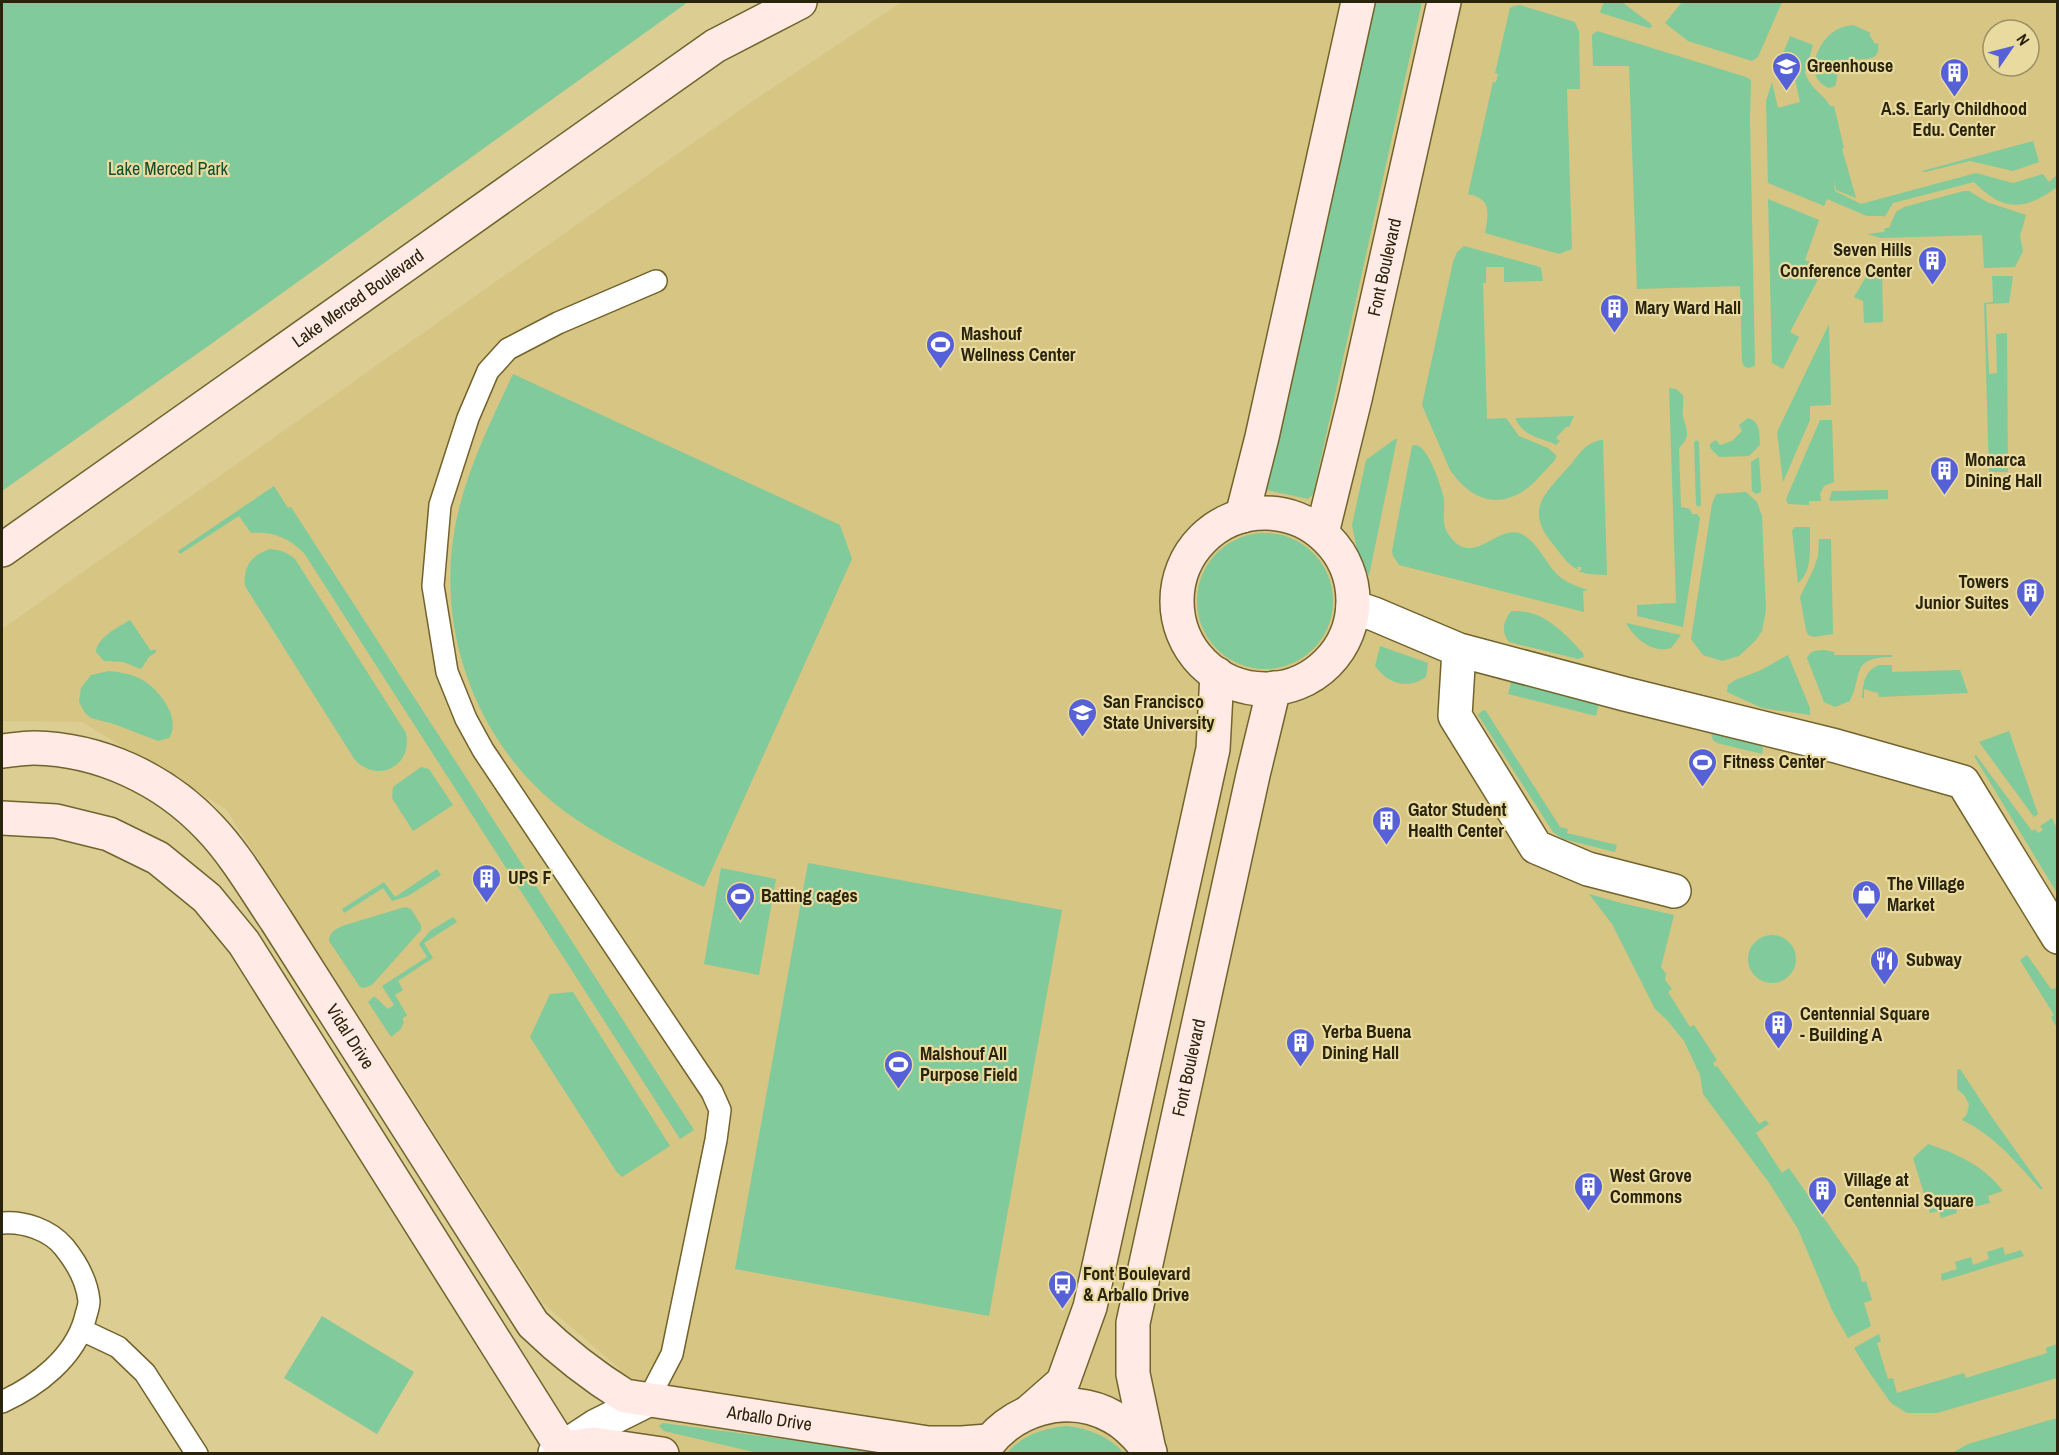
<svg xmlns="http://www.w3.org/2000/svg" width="2059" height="1455" viewBox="0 0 2059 1455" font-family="'Archivo Narrow',sans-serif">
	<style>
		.built { fill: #d6c583; fill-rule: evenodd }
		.green { fill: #80ca9b }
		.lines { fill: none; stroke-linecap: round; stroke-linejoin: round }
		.lane-casing { stroke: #72632c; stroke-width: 24 }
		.street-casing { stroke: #72632c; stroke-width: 36 }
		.secondary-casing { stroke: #72632c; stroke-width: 36 }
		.lane { stroke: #fff; stroke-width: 21 }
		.street { stroke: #fff; stroke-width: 33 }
		.secondary { stroke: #ffeae5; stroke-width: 33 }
		.labels { text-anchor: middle; stroke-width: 4.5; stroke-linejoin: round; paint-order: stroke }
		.poi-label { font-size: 18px; font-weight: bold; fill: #29230c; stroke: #e9daa0; text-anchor: start }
		.park-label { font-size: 18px; fill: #114e2d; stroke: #e9daa0 }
		.street-label { font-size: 18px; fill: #29230c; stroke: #e9daa0 }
	</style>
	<rect width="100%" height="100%" fill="#dccd93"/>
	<path class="built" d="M902,2H2057V1453H604L619,1368L544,1304L226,809L82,722L2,721V629L750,103ZM1993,30H2029V66H1993Z"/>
	<path class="green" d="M2,2H688L211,344L2,491Z
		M1373,2H1422L1313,494L1308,499L1267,490L1266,488Z
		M1604,2H1622L1651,24L1652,27L1649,28L1601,13L1600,12Z
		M1682,2H1782L1758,57L1752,61L1688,41L1665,23Z
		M1520,5L1575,22L1579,32L1580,89H1567L1572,249L1559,254L1485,233C1488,214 1493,199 1468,194L1493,82H1496L1498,74L1495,73L1510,8L1514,6Z
		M1853,25L1871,33L1869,34L1875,44L1878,43C1882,70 1850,51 1840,67C1836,72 1838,80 1835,86L1829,88C1803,79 1816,42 1835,31C1840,27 1846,26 1853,25Z
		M1597,31L1746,77L1751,80L1750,119L1755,366L1748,368L1744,366L1742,362L1740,286L1637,289L1629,66H1593L1592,35Z
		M1790,36L1813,45L1805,73C1812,91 1822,92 1830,106H1834L1844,148L1842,149L1856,198L1836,190L1834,179L1835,191L1861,204L1976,173L2013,183L2043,174L2049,182L2057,175V187C2025,211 2003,212 1974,182L1893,203L1884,218V216H1867L1827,199L1824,206L1768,183L1766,101L1772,82L1778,108L1800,102L1793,70L1801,68L1800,62L1791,64L1789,53L1783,54Z
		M2033,141L2039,162L2013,171L1970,161L1925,172L1922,171Z
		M1964,191H1969L1987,202L2026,215L2020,236L2023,251L2015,267L1984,268L1982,235L1881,238L1867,234L1884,232L1885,228H1889L1896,212L1904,207Z
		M1768,199L1819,220L1805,260L1824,268L1790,332L1799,337L1783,369L1772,363Z
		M1464,246L1537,266L1541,268L1543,281L1504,282V267H1486V283H1483L1487,419L1506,418L1519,436L1548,448L1558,457L1556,456L1555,460C1546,469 1538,479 1529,487C1498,511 1470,499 1450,470L1422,405L1453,262L1457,252Z
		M1873,265L1882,269L1883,322L1864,323L1863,301L1854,297Z
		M1992,276H2013L2009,303L1986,304L1989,374L1997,373L1996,334L2007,333L2008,472H1989L1984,303L1993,302Z
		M1829,324L1831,405L1810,406V420L1783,482L1777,432Z
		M513,374L840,525L852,559L704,887C658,865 613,845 571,816C480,752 435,636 455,527C465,473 490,423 513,374Z
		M1669,388L1676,389L1683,395C1684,402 1682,409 1683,416C1686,430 1692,435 1679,448L1681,507L1690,509L1692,514H1697L1700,518L1683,627L1637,616V605L1676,603Z
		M1574,416L1569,427H1566L1556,438L1560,441L1556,445C1538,436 1525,438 1515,418Z
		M1748,418C1761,422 1759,433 1760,445L1749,456L1719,457L1710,448V444L1716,440L1720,445L1732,441L1742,431L1739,425Z
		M1820,420H1832L1834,482L1824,486L1820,494L1821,501H1809V505L1788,504L1786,499Z
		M1395,439H1397L1369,576L1357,550L1352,525L1366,460Z
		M1603,440L1607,575L1588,574L1578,571L1581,570V567H1577L1578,570C1567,564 1560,553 1552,543C1524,508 1546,493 1571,464C1580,453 1587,441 1603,440Z
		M1697,440L1699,443L1701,505L1699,507L1696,505L1694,442Z
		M1416,445C1428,447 1440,483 1443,495C1447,510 1439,521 1449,535C1472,569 1495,526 1519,533C1535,538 1545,562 1556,573C1564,582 1576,586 1588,590L1583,591L1584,612L1399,565L1393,556L1392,551L1412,446Z
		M1759,457L1761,488V492L1756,494L1752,491L1751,462Z
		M274,486L288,508L291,507L694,1130L680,1139L304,553C289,538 273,531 251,533L239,516L180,554L178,551Z
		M1888,490V499L1829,501L1832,491Z
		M1746,492L1757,502L1762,516L1766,610L1762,631L1756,640L1739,656L1722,661L1703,655L1691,639L1712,504L1716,494Z
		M1795,527H1810C1809,545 1814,570 1798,583L1792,531Z
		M1197 601a68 68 0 1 1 136 0a68 68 0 1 1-136 0Z
		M1819,539H1831L1833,634L1814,637L1808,635L1806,630L1800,597L1814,568L1818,556Z
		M270,549C280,550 287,552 295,559L406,733C413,766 378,784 355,760L245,586C243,567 251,555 270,549Z
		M1511,611C1543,609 1563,632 1583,653L1584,657L1578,659L1509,642C1501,633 1503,621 1511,611Z
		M130,620L151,651L155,649L156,652L149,657L141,669L123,662L104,661L96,652C97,637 119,627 130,620Z
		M1626,623L1681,635L1671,648C1653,654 1634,638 1626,623Z
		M1380,646L1428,663L1426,677C1408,690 1388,684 1375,666Z
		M1824,650L1834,652V655H1892V657C1850,657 1863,675 1850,701L1835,707L1824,702L1807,658C1811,650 1815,651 1824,650Z
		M1788,655L1810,708V715L1762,708L1727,692L1728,685L1735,680L1759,671Z
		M1879,665H1892V672L1960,670L1968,693L1879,697L1878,693L1864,689V698H1862C1863,684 1864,671 1879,665Z
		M109,671C120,672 131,674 141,679C159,689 182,718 169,738L158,741L114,724L91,718L85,713L79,702L81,688L91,675Z
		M1512,678L1600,700L1596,716L1508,694Z
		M1483,710L1486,711L1560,827L1568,829L1567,833L1617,845L1615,852L1563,839L1553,832L1478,715Z
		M1714,729L1759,742L1763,748L1762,754L1717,743L1713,740L1711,734Z
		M2009,731L2038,814L2034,817L1979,742Z
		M1976,755L2032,831L2035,829L2038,833L2043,830L2040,826L2052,818L2057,829V893L1974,756Z
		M421,767L429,769L453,805L413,831L392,798L393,787Z
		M808,863L1062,910L989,1316L735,1269Z
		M721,868L776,879L759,975L704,964Z
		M437,869L441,875L408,896L392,901L383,888L344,913L342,909L384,882L395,897Z
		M1589,894L1621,903L1674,915L1661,967L1666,974L1665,980L1672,989L1668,992L1690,1027L1694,1025L1717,1060L1713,1063L1715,1067L1717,1066L1759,1124L1766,1120L1769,1124L1756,1133L1782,1173L1789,1168L1858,1267L1862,1282L1866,1281L1872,1300L1864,1303L1871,1326L1848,1338L1832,1310L1798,1229L1770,1184L1703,1094L1700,1075L1684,1041L1667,1020L1655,1009L1612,924Z
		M405,907L411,909L421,925V930L372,985L364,988L360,987L329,941C330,932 334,930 342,926Z
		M453,917L457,922L424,943L433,958L398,981L403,990L395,995L407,1015L402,1019L404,1022L400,1030L391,1037L368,1002L374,996L388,1009L394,1005L382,986L427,957L419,944L430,931Z
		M1748 959a24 24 0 1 1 48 0a24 24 0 1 1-48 0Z
		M2027,955L2051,989L2057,988V1028L2051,1017L2054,1015L2020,960Z
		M573,992L670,1146L622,1177L616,1171L530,1037L550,994Z
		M1960,1069L1991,1116L2043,1189H2040C2017,1163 1994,1135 1962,1120L1967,1114L1969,1104L1964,1095L1957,1089V1070Z
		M1928,1144C1958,1154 1984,1166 2003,1191L1988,1196L1990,1203L1973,1207L1971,1201L1955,1206L1957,1213L1941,1218L1939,1211L1930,1213L1913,1158Z
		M2003,1247L2005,1255L2021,1250L2024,1256L1942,1281L1941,1274L1957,1269L1955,1262L1971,1257L1973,1265L1989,1259L1987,1252Z
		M322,1316L414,1372L377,1434L284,1378Z
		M1879,1334L1881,1341L1877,1343L1888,1379L1893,1378L1897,1393L1964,1373L1966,1378L2047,1353L2046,1348L2057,1344V1378L1937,1413H1907L1891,1403L1869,1372L1854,1348Z
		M2057,1418V1453H1952L1968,1444Z
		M663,1423L887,1453H758L664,1431L659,1426Z
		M1067,1426C1090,1429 1108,1436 1124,1453H1007C1023,1435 1044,1428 1067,1426Z"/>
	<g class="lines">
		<defs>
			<path id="lane" d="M2,1223C24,1221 50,1230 64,1247C77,1263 87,1281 89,1301C89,1307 86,1314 85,1319C74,1358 37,1386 2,1402
				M82,1330L118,1347L145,1373L197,1454
				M648,1400L672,1354L716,1140L720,1110L712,1092L483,750L466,719L447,672L433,586L440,505L468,418L488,371L508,349L558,323L656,281"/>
			<path id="street" d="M1353,607L1374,614L1459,650L1455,716L1536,847L1588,869L1674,891
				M1459,650L1625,694L1836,746L1963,782L2058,937
				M555,1453L596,1426L648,1400"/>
			<g id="secondary">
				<circle cx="1265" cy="601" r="88"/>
				<path d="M1242,516L1262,437L1358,2"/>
				<path id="s1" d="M1322,533L1355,399L1444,2"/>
				<path id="s2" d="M2,550L715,46L800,2"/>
				<path id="s3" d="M2,751C12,750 23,748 34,748C99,749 164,779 209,827C235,854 255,889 276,920L533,1324C562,1352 591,1375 625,1396L928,1443H962L988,1441"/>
				<path d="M2,818L56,821L109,834L158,858L207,898L244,943L562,1448L594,1444L662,1454"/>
				<path d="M1030,1411L1063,1382L1090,1307L1213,749L1217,674"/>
				<path id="s4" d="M1149,1450L1133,1374V1323L1253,775L1274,688"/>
				<path d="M981,1454C1007,1409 1067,1391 1113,1417C1128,1425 1140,1439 1150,1452"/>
			</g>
		</defs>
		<use href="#lane" class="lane-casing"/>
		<use href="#street" class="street-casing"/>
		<use href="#secondary" class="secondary-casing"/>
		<use href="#lane" class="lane"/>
		<use href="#street" class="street"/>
		<use href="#secondary" class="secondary"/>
	</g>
	<defs>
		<symbol id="university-pin" viewBox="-11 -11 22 30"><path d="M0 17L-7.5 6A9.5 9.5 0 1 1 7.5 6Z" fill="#5660d7" stroke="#e9daa0"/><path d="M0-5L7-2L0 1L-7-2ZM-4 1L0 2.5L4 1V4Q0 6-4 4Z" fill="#fff"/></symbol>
		<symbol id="building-pin" viewBox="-11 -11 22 30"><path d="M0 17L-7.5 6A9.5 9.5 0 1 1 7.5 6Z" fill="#5660d7" stroke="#e9daa0"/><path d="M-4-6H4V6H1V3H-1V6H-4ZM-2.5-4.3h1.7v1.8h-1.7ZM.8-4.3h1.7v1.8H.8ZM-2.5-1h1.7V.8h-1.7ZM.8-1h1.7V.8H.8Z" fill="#fff"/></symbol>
		<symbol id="stadium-pin" viewBox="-11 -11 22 30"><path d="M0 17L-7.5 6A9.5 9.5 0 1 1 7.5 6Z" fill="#5660d7" stroke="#e9daa0"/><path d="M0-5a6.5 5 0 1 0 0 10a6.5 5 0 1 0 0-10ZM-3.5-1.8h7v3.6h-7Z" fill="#fff"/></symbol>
		<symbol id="shop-pin" viewBox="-11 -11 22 30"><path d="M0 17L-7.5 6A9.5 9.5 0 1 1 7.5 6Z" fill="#5660d7" stroke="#e9daa0"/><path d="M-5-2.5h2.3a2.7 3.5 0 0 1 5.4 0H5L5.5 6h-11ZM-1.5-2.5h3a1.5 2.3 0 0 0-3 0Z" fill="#fff"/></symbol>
		<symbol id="restaurant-pin" viewBox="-11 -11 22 30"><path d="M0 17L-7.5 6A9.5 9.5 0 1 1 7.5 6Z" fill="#5660d7" stroke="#e9daa0"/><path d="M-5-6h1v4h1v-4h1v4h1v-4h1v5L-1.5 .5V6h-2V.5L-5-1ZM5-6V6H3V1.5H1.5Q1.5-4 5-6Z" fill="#fff"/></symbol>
		<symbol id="bus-pin" viewBox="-11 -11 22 30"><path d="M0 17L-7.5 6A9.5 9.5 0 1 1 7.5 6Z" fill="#5660d7" stroke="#e9daa0"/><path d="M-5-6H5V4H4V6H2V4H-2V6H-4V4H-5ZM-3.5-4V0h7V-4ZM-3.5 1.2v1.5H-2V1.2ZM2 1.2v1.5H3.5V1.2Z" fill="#fff"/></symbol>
	</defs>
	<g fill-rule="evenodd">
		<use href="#university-pin" x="1770" y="50" width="33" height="45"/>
		<use href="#building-pin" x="1938" y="56" width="33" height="45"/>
		<use href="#building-pin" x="1916" y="244" width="33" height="45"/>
		<use href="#building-pin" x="1598" y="292" width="33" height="45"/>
		<use href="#stadium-pin" x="924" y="328" width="33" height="45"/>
		<use href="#building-pin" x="1928" y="454" width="33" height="45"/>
		<use href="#building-pin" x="2014" y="576" width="33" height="45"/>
		<use href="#university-pin" x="1066" y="696" width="33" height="45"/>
		<use href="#stadium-pin" x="1686" y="746" width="33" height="45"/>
		<use href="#building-pin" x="1370" y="804" width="33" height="45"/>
		<use href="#building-pin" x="470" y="862" width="33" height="45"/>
		<use href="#shop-pin" x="1850" y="878" width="33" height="45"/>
		<use href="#stadium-pin" x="724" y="880" width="33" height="45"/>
		<use href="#restaurant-pin" x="1868" y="944" width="33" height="45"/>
		<use href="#building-pin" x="1762" y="1008" width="33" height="45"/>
		<use href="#building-pin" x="1284" y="1026" width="33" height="45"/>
		<use href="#stadium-pin" x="882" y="1048" width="33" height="45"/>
		<use href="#building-pin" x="1572" y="1170" width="33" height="45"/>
		<use href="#building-pin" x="1806" y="1174" width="33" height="45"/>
		<use href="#bus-pin" x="1046" y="1268" width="33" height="45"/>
	</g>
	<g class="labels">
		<g class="poi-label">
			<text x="1807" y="72">Greenhouse</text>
			<text x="1954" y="115" text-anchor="middle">A.S. Early Childhood<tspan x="1954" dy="21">Edu. Center</tspan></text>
			<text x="1912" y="256" text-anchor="end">Seven Hills<tspan x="1912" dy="21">Conference Center</tspan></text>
			<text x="1635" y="314">Mary Ward Hall</text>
			<text x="961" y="340">Mashouf<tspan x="961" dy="21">Wellness Center</tspan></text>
			<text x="1965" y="466">Monarca<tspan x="1965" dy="21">Dining Hall</tspan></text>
			<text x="2009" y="588" text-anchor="end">Towers<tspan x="2009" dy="21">Junior Suites</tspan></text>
			<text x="1103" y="708">San Francisco<tspan x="1103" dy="21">State University</tspan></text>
			<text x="1723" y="768">Fitness Center</text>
			<text x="1408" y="816">Gator Student<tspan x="1408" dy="21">Health Center</tspan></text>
			<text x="508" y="884">UPS F</text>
			<text x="1887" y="890">The Village<tspan x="1887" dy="21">Market</tspan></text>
			<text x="761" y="902">Batting cages</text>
			<text x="1906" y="966">Subway</text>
			<text x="1800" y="1020">Centennial Square<tspan x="1800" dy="21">- Building A</tspan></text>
			<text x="1322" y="1038">Yerba Buena<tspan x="1322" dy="21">Dining Hall</tspan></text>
			<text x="920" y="1060">Malshouf All<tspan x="920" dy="21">Purpose Field</tspan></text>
			<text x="1610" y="1182">West Grove<tspan x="1610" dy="21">Commons</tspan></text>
			<text x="1844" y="1186">Village at<tspan x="1844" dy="21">Centennial Square</tspan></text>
			<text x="1083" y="1280">Font Boulevard<tspan x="1083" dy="21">&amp; Arballo Drive</tspan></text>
		</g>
		<g class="park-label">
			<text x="168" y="175">Lake Merced Park</text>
		</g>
		<g class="street-label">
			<text dy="6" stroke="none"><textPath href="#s1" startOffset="273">Font Boulevard</textPath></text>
			<text dy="6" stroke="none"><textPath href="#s2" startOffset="436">Lake Merced Boulevard</textPath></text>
			<text dy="6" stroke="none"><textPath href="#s3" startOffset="482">Vidal Drive</textPath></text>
			<text dy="6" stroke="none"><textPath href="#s4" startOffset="390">Font Boulevard</textPath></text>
			<text dy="6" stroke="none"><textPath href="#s3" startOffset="1086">Arballo Drive</textPath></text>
		</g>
	</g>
	<rect width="2059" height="1455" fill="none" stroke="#29230c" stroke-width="6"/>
	<g transform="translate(2011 48) rotate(55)"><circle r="28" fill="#e9daa0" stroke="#9c9165" stroke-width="1.5"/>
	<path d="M0-4.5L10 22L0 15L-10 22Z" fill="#5660d7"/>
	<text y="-9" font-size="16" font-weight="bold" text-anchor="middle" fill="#29230c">N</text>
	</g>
</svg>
